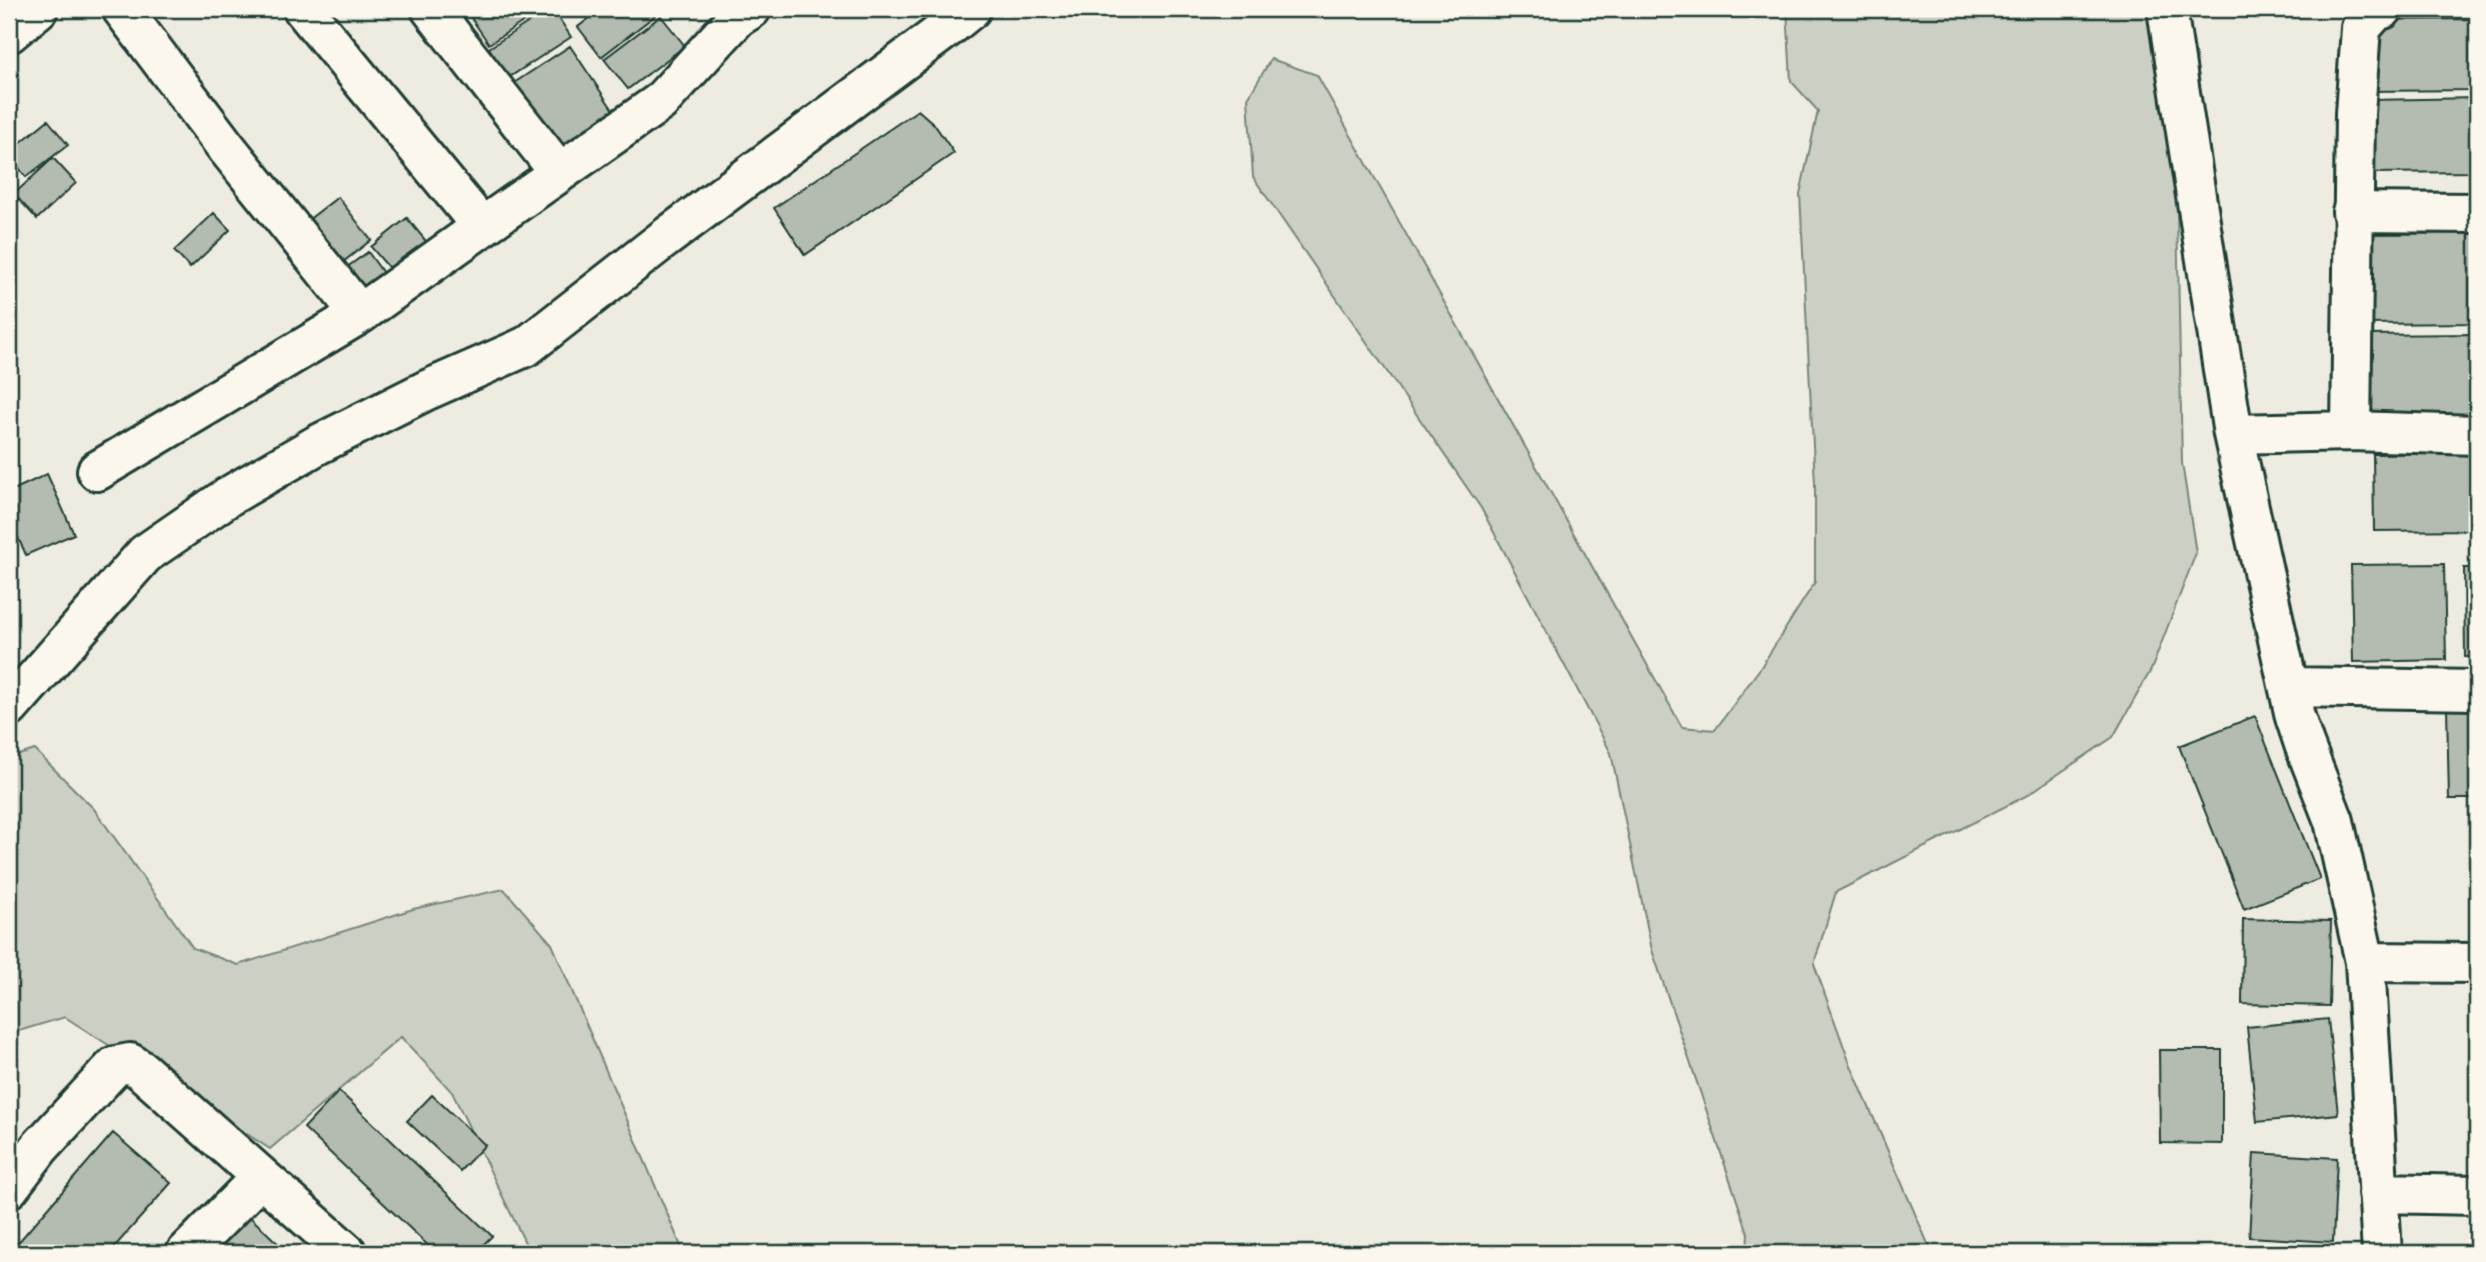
<svg xmlns="http://www.w3.org/2000/svg" width="2486" height="1262" viewBox="0 0 2486 1262" font-family="'Patrick Hand',sans-serif">
	<style>
		.green { fill: #cbcfc4; stroke: #75867c; stroke-width: 2 }
		.building { fill: #b4bbb0; stroke: #1f3d34; stroke-width: 2 }
		.lines { fill: none; stroke-linecap: round; stroke-linejoin: round }
		.minor-casing { stroke: #1f3d34; stroke-width: 44 }
		.minor { stroke: #fbf7ec; stroke-width: 38 }
	</style>
	<rect width="100%" height="100%" fill="#eeece1"/>
	<filter id="ink" filterUnits="userSpaceOnUse"><feTurbulence type="fractalNoise" baseFrequency=".0143" numOctaves="2"/><feDisplacementMap in="SourceGraphic" scale="14" xChannelSelector="R" yChannelSelector="G"/><feConvolveMatrix kernelMatrix="1 2 1 2 8 2 1 2 1" color-interpolation-filters="sRGB"/></filter>
	<g filter="url(#ink)">
		<path class="green" d="M1787,9H2173L2182,463L2196,553L2151,670L2113,737L2026,796L1836,892L1814,964L1849,1061L1932,1253H1747L1748,1233L1652,950L1611,753L1481,508L1253,177L1248,98L1271,59L1317,75L1682,727L1715,730L1761,667L1815,582V484L1800,194L1818,111L1791,81Z
			M35,750L94,809L193,948L238,965L413,909L504,889L552,944L684,1253H530L452,1092L401,1037L270,1149L65,1017L9,1034V758Z"/>
		<path class="building" d="M478,9H543L489,44L469,15Z
			M549,9H553L571,37L508,78L489,48Z
			M601,9H653L657,14L601,57L578,27Z
			M661,16L685,46L628,89L604,59Z
			M2477,19V90L2369,91L2367,20Z
			M570,46L615,113L558,150L514,83Z
			M2477,98V172L2370,173L2369,100Z
			M918,110L934,124L954,153L805,255L774,208Z
			M48,120L68,145L26,177L9,155V152Z
			M53,158L76,183L37,219L14,194Z
			M338,197L371,240L333,270L299,227Z
			M214,213L230,230L190,268L174,251Z
			M407,218L430,246L394,274L371,247Z
			M2477,233V323L2363,324L2361,234Z
			M368,252L386,277L358,298L339,273Z
			M2477,334V415L2364,416L2363,335Z
			M2477,453V530L2374,531L2373,454Z
			M47,474L74,534L26,555L9,518V492Z
			M2444,564L2446,660L2353,662L2351,565Z
			M2464,568H2477V657H2465Z
			M2447,708H2477V799H2449Z
			M2255,716L2320,879L2244,909L2179,746Z
			M2243,919L2331,921L2329,1006L2242,1004Z
			M2328,1019L2338,1114L2257,1122L2247,1027Z
			M2159,1050H2222V1144L2160,1143Z
			M339,1091L492,1236L475,1253H436L304,1128Z
			M432,1095L485,1145L460,1171L407,1121Z
			M113,1133L171,1183L109,1253H9Z
			M2254,1153L2337,1158L2333,1242L2249,1237Z
			M248,1215L288,1253H211Z"/>
		<g class="lines">
			<defs>
				<path id="minor" d="M122,9L226,147L360,314L482,227
					M303,9L482,227L660,102L738,17L751,9
					M431,9L559,172
					M2167,9L2233,434
					M9,33L38,9
					M2352,212L2477,213
					M2351,431L2355,114L2361,28L2377,10L2383,9
					M97,471L360,314
					M2289,687L2477,690
					M9,708L145,554L229,496L317,445L427,390L527,346L664,239L950,26L971,9
					M2365,962L2477,963
					M9,1188L40,1147L115,1066L130,1063L141,1070L347,1253
					M2378,1193L2477,1195
					M186,1253L261,1177
					M2382,1253L2365,962L2334,821L2304,744L2295,717L2233,434L2351,431L2477,435"/>
			</defs>
			<use href="#minor" class="minor-casing"/>
			<use href="#minor" class="minor"/>
		</g>
	</g>
	<rect width="2486" height="1262" fill="none" stroke="#fbf7ec" stroke-width="35"/>
	<rect x="18" y="18" width="2451" height="1227" fill="none" stroke="#1f3d34" stroke-width="2.5" filter="url(#ink)"/>
</svg>
